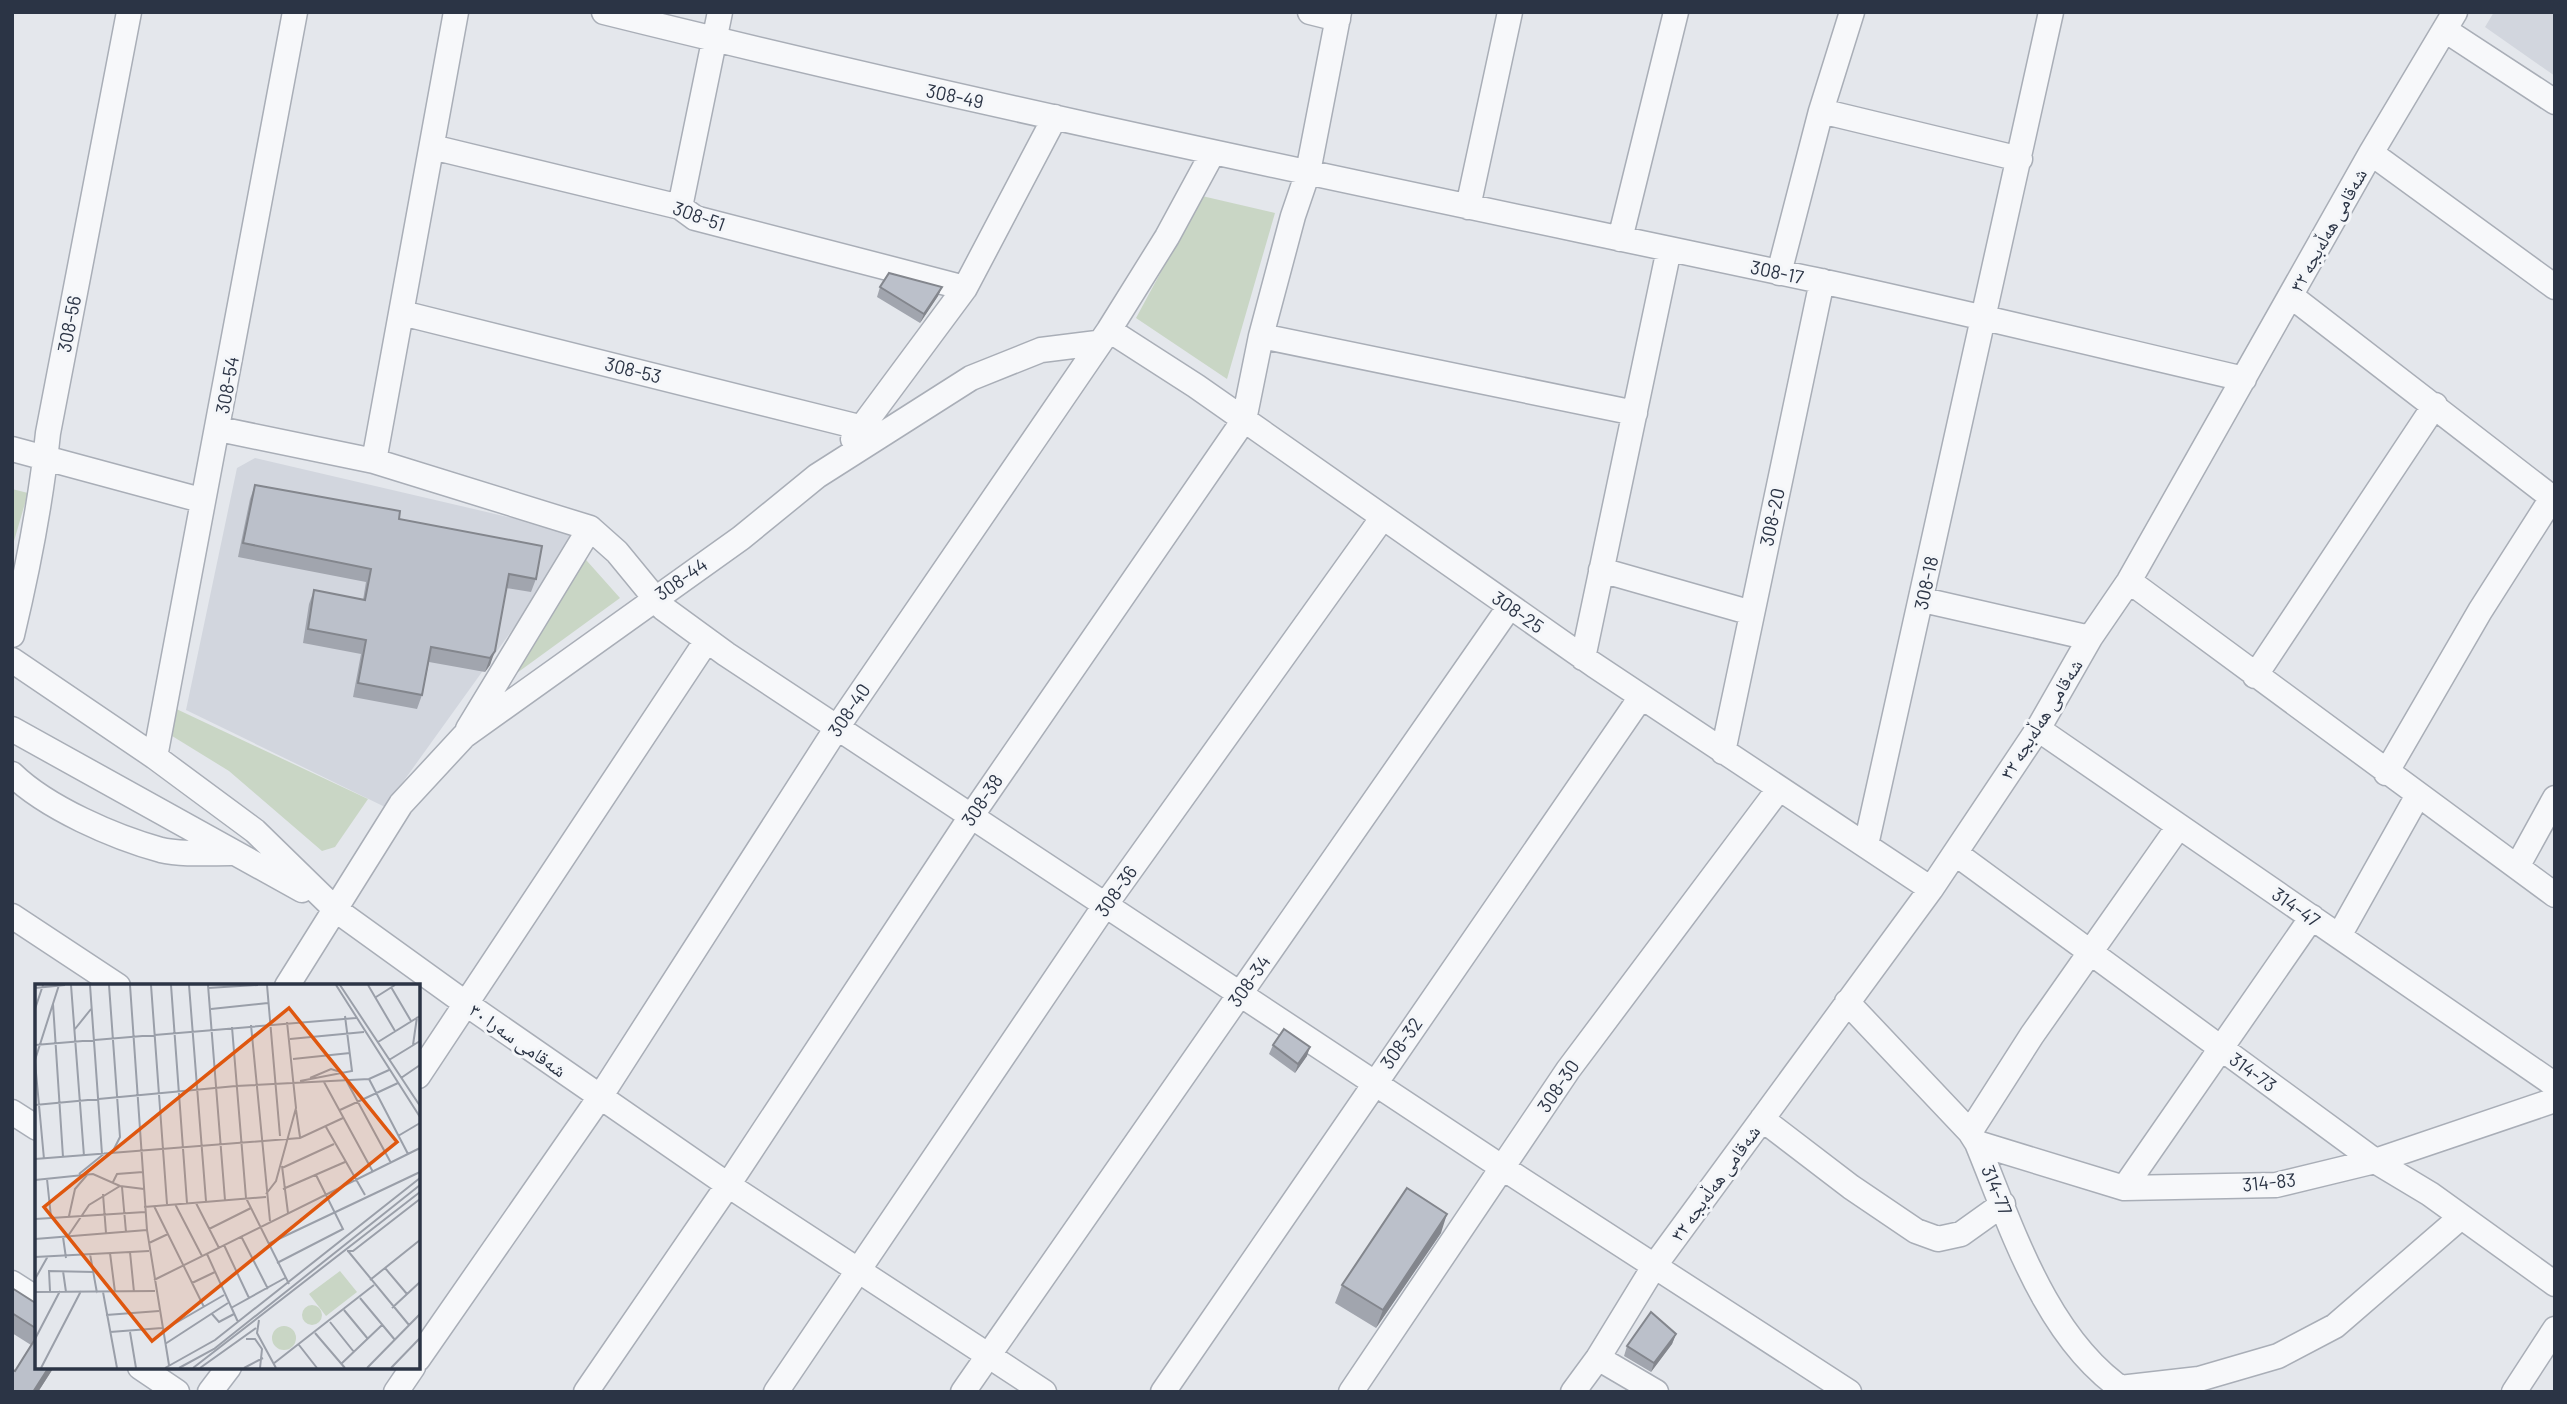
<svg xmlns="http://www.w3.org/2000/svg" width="2567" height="1404" viewBox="0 0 2567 1404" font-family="Barlow,'Noto Naskh Arabic',sans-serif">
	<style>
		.built { fill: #d2d6de }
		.green { fill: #c9d6c5 }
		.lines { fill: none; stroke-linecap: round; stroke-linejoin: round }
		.minor-casing { stroke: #a9aeb7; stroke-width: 27 }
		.minor { stroke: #f7f8fa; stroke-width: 24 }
		.wall { fill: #a1a5ae }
		.shaded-wall { fill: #83868d }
		.building { fill: #bbc0ca; stroke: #83868d; stroke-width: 2 }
		.labels { text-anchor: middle; stroke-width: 6; stroke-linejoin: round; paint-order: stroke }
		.street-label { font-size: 19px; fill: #2b3445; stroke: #f4f6f9 }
		.inset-road { fill: none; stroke: #9a9fa9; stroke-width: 2 }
		.view { fill: #df570f; fill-opacity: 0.15; stroke: #df570f; stroke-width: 3.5 }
		.inset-edge { fill: none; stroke: #2b3445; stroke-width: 3.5 }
	</style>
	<rect width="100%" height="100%" fill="#e4e7ec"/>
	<path class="built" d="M2494,12H2555V76L2485,27Z
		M255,458L581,534L385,807L186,710L237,468Z"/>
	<path class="green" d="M1202,196L1275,213L1227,379L1136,318Z
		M12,489L28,493L12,548Z
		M579,552L620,598L506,681Z
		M170,706L368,799L335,847L322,851L229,771L164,731Z"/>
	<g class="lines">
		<defs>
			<path id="minor" d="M604,12C1006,112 1412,194 1816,280C1960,311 2102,346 2244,379
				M1310,12L1338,19
				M2445,30L2555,102
				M1821,111L2020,159
				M432,147L680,207L695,218L965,288
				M2371,153L2555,287
				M680,207L720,12
				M1468,207L1510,12
				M1620,239L1676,12
				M1779,273L1821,111L1852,12
				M2291,296L2555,500
				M402,313L863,428
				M1109,330L1196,386L1594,665L1931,889
				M1261,336L1635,413
				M219,429L374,461L590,528L617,552L663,608L726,654L1503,1168L1849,1392
				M853,439L965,288L1055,117
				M12,449L201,500
				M374,461L456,12
				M1601,570L1752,613
				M2129,581L2555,895
				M1923,600L2090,638
				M12,635C28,568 41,502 48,433L129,12
				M1583,658L1669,249
				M12,660L155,757L255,831L336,910L465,1003L728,1185L1044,1392
				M2255,676L2435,405
				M12,729L302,890
				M468,729L590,528
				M2038,729L2555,1085
				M1723,752L1822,281
				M155,757C200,509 249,261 295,12
				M2386,773L2480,611L2552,498
				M12,774C47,808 114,837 161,850C182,855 209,853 231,853
				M1866,845L2051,12
				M1955,853L2375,1161L2430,1194L2555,1284
				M2517,867L2555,798
				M12,916L118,986
				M2339,936L2418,795
				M287,986L401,804L464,736L741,538L817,476L971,378L1041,350L1097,343
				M1847,1002L1970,1132L1977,1143C2012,1228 2046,1339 2126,1392
				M418,1076L707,640
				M12,1112L37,1128
				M1762,1119L1851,1187L1916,1231L1938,1239L1961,1234L2003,1204
				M1970,1132L2032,1035L2179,826
				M1977,1143L2124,1188L2276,1185L2375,1161L2555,1100
				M2124,1188L2312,917
				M12,1283L37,1299
				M1598,1358L1656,1392
				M418,1359L600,1097L838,726L1109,330L1167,237L1212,154
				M140,1367L177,1392
				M2120,1388L2199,1379L2278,1356L2335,1326L2461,1217
				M210,1392L229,1367
				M396,1392L413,1367
				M586,1392L728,1185L972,815L1244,420L1261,336L1293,216L1308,172L1339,12
				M776,1392L1106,904L1383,517
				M963,1392L1510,606
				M1163,1392L1641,697
				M1351,1392L1568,1070L1778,790
				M1573,1392L1598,1358L1655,1265L1931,889L2038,729L2090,638L2129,581L2371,153L2455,12
				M2514,1392L2555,1329"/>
		</defs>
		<use href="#minor" class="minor-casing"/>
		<use href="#minor" class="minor"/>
	</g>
	<path class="wall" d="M880,287H942L938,296L920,323L877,297Z
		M255,485L399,519L536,579L531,592L506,588L490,665L485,672L429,662L422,695L417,709L353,697L361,654L303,643L309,604L314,590L363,600L366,582L238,557L250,499Z
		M1273,1045L1307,1056L1295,1073L1269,1054Z
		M1441,1233L1376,1328L1335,1303L1342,1285Z
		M12,1288L37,1304V1367H54L38,1392H12L15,1371L31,1345L12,1333Z
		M1676,1334L1672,1344L1651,1372L1624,1356L1627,1346Z"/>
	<path class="shaded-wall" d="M942,287L938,296L920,323L924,314Z
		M495,651L490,665L485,672L490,658Z
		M1310,1047L1307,1056L1295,1073L1298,1064Z
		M1447,1214L1441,1233L1376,1328L1383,1310Z
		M1676,1334L1672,1344L1651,1372L1654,1363Z
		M49,1367H54L38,1392H33Z"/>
	<path class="building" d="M889,273L942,287L924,314L880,287Z
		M255,485L400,511L399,519L542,546L536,579L509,574L495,651L490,658L431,647L422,695L358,683L366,640L308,629L314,590L365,600L371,569L243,543Z
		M1284,1029L1310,1047L1298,1064L1273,1045Z
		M1407,1188L1447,1214L1383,1310L1342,1285Z
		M12,1288L37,1304V1329L12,1313Z
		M1651,1312L1676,1334L1654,1363L1627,1346Z
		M37,1336V1367H49L33,1392H12V1370L15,1371Z"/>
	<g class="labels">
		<g class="street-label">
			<text transform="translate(955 96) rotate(12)" y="7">308-49</text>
			<text transform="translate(699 216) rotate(20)" y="7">308-51</text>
			<text transform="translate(2328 230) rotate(-61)" y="7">شەقامی هەڵەبجە ٣٢</text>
			<text transform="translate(1777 272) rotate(12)" y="7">308-17</text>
			<text transform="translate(69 324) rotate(-79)" y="7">308-56</text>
			<text transform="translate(633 370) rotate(14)" y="7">308-53</text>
			<text transform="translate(227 385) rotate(-80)" y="7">308-54</text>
			<text transform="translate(1772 517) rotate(-78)" y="7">308-20</text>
			<text transform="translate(681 579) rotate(-35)" y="7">308-44</text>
			<text transform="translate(1926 583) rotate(-78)" y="7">308-18</text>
			<text transform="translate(1518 612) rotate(35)" y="7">308-25</text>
			<text transform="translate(849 710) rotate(-56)" y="7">308-40</text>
			<text transform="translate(2041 719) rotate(-58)" y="7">شەقامی هەڵەبجە ٣٢</text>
			<text transform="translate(982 800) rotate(-56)" y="7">308-38</text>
			<text transform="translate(1116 891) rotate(-55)" y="7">308-36</text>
			<text transform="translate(2296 907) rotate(35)" y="7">314-47</text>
			<text transform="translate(1249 981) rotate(-55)" y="7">308-34</text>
			<text transform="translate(518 1040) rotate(35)" y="7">شەقامی سەرا ٣٠</text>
			<text transform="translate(1401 1043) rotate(-55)" y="7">308-32</text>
			<text transform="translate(2253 1072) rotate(36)" y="7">314-73</text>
			<text transform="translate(1558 1086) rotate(-56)" y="7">308-30</text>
			<text transform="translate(2269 1182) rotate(-6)" y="7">314-83</text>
			<text transform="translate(1715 1183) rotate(-54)" y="7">شەقامی هەڵەبجە ٣٢</text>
			<text transform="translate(1997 1190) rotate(68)" y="7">314-77</text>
		</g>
	</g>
	<g transform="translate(35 984)">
		<rect width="385" height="385" fill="#e4e7ec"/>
		<path d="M305,287L322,308L291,332L274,310ZM267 331a10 10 0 1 1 20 0a10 10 0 1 1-20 0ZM237 354a12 12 0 1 1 24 0a12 12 0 1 1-24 0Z" fill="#c9d6c5"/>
		<path class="inset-road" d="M36,1L49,172M55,1L67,170M74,1L85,153L77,169M95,1L112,246L134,381M116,1L132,220M136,1L152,219M154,1L171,217M173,1L190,216M232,1L245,152M301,1L385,133M305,1L385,122M333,1L360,47M356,3L376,37M0,4L30,1M173,4L223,1M341,13L360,1M18,20L28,173M0,25L8,1M176,25L233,19M216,41L235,237M197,43L211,214L254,300M40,45L56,25M255,55L329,48M343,58L385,32M0,61L321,34M378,61L382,33M258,75L315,69M0,76L24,1M354,76L385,57M0,78L9,175M275,94L296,85L309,89M366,94L385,81M334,95L373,170M311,96L356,179M265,97L317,87L310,32M289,98L338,188M0,121L201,102L334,95L354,86M261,126L265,153M305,126L363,99M291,143L330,211M363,152L385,139M0,175L265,154L308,134M247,182L253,229M247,184L299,160M44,190L70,169M12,195L16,233M0,196L58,190L85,202L109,205M78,198L82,190L108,188M87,203L91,248M248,205L310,178M68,210L71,249M231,210L241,197L261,124L252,38M161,219L184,264M140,220L167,272M119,222L169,323M109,223L231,213M34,232L40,205L52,191M0,235L110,228M174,245L216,224M33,252L54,221L85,202M206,252L233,305M28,253L31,274M0,255L112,246M114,259L133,250M233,260L385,188M189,261L214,314M312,267H318L385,215M313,267L374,341M95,268L99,308M75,269L80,308M55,270L62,309M172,270L203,338M0,273L114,267M242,279L308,245L281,191M350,284L372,310M28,287L31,308M0,295L13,272M119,296L385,164M335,296L385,256M157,299L180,288M15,307L14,287L59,288M0,308L120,307M68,308L82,384M325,314L360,356M196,324L250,294M357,324L385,298M309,326L333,355M177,330L184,338L199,330M71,331L124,327M224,336L222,349L241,384M295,338L319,368M127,347L189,311M75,348L127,344M95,348L101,384M280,349L310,384M0,355L25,307M211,355H220L227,365L225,384M130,360L193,319M264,361L282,384M238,380L339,301M306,380L347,341M6,384L46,307M130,384L180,356L385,194M144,384L179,365L385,201M158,384L385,208M165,384L221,344M209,384L228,374M332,384L385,330M356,384L385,354"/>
		<path class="view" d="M254,24L362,158L117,357L9,223Z"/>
		<rect width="385" height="385" class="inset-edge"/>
	</g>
	<rect width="2567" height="1404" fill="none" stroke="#2b3445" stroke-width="28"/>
</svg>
